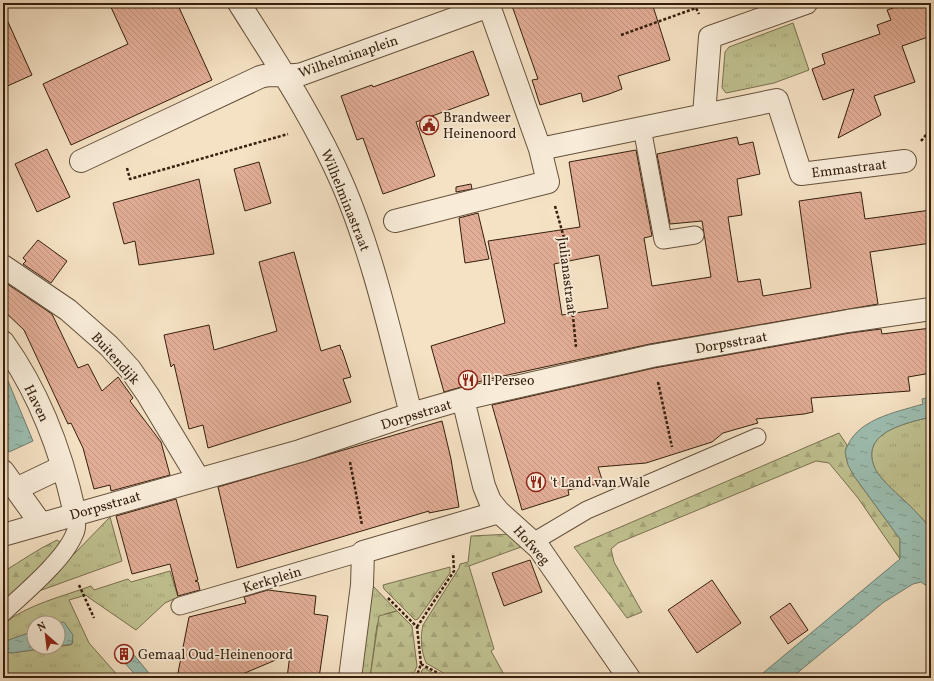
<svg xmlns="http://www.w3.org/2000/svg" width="934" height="681" viewBox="0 0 934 681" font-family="Vollkorn,serif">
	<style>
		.grass { fill: url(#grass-tufts); stroke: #7a704f }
		.forest { fill: url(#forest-firs); stroke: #7a704f }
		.water { fill: url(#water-ripples); stroke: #737e6f }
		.building { fill: url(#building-back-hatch); stroke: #351f0d; fill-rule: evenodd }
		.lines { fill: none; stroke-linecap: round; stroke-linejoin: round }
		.lane-casing { stroke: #65503b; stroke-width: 19 }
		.street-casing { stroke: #65503b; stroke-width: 24 }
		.path { stroke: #351f0d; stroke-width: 2.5; stroke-dasharray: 3 2; stroke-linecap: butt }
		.lane { stroke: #f8ecd9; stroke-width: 17 }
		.street { stroke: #f8ecd9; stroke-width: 22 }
		.labels { text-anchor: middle; stroke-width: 3.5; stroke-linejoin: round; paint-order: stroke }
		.street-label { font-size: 14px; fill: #351f0d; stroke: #f8ecd9 }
		.poi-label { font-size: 14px; fill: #351f0d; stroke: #f8ecd9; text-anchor: start }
	</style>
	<defs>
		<pattern id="grass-tufts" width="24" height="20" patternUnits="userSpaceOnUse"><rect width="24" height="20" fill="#c0c291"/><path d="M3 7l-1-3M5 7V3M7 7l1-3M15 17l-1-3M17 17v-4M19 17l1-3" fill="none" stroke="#a6a67c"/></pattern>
		<pattern id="forest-firs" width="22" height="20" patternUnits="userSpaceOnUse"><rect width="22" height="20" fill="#c0c291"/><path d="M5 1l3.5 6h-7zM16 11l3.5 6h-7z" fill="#a6a67c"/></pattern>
		<pattern id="water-ripples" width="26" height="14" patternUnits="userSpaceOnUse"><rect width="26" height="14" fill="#9cbeb1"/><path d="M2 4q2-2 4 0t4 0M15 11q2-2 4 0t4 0" fill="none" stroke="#809a8e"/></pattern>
		<pattern id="building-back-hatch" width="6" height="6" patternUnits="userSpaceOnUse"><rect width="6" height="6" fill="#e3ae97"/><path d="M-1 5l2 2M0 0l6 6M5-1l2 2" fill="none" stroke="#c39581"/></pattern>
	</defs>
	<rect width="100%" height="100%" fill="#f5e2c4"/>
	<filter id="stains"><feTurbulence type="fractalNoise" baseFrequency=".005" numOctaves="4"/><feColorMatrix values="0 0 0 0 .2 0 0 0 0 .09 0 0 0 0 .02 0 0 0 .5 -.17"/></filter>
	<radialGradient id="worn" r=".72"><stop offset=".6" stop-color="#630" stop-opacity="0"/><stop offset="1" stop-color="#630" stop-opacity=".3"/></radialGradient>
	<path class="grass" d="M793,23L809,70L774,83L726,93L722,88L725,52L729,47Z
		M931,417V529C926,523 921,517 915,511C905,500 878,479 874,466C861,432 906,423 931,417Z
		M110,517L122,561L39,591L40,589Z
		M170,571L178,597L165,603L136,630L88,597L86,595L69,600L89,643L120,678H6L3,670V647L5,651L11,653L70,645L72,644L73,641L58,622L34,623V631L3,643V624C29,604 61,597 91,586L94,590L128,579L131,582Z
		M372,587H374L397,611L385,614L377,625L370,678H359Z"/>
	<path class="forest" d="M839,433L847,445C843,456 849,466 854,476L900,539V559L858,498L829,463L816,461L618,543L611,549L614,562L642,612L627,618L574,547Z
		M512,534L521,547L469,566L494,649L491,651L506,678H452L426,663C421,650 420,638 423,625L459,568L460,564L468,562L471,536Z
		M57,540L60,542C44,566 24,584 3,604V572C21,561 38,549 57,540Z
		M450,567V573L418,619L415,620L384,589L383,585Z
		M397,611L412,626L417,666L412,678H370L379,616Z
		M425,668L426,669L442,678H419L422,670Z"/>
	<path class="water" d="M3,369L33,441L9,452L3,439Z
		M931,397V417C906,423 861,432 874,466C878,479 905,500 915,511C921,517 926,523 931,529V589L921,582L913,584L884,602L791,678H757L900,559V539L854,476L848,465L845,452C855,419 894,413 923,404L922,399Z
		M64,622L73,635L72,644L58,646V623H56Z
		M34,631V647H54L11,653L5,651L3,648V642Z
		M133,655H134L153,678H138L124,662Z"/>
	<path class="building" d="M109,3H177L212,80L71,145L43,84L128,44Z
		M511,3H652L670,60L618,76L622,89L609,94L583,102L581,93L540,105L532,80L538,79Z
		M908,3H931V36L902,46L915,82L874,96L881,115L838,138L854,89L823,100L812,69L825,64L822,54L880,34L877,25L891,20L887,10Z
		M3,11L32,75L3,88Z
		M473,51L489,95L416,122L435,176L383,194L363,138L357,140L341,96L372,85L373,87Z
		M737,137L739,145L753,142L760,174L737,179L742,215L728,217L738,282L760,279L763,296L811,288L799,201L861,192L865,219L931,210V243L870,252L878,304L650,344L485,380L444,392L431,346L505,323L488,241L580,227L569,162L636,150L652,236L644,238L652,286L711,277L702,221L670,224L657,154ZM599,255L608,308L562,315L554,264Z
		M47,149L70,197L37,212L15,164Z
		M259,162L271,203L245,211L234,169Z
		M199,179L214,254L139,265L135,241L124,244L113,203Z
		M471,184L472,189L456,192V187Z
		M478,213L489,259L465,263L459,218Z
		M38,240L67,261L51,283L23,264L26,261L23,258Z
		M294,252L321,351L340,345L341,350H342L351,377L343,379L351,402L208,448L203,425L189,429L174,364L171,367L164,335L209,325L214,350L277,331L259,262Z
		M6,283L52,314L78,368L88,364L102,391L118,377L133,398L130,401L161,442L170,475L111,491L110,485L94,489L83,448L71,423L68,424L24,330L3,310V286Z
		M931,328V373L908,377L910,391L811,398L813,412L804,414L756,419L758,423L723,433L712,442L646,463L598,467L603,483L568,490L569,495L522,510L492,405L654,368L850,333L881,329L882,334Z
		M442,421L451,459L459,507L429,513V511L237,568L218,487Z
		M176,499L198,580L195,581L198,582L200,590L178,596L170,564L132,574L116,516Z
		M530,560L542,592L504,606L492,573Z
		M712,580L741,623L697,653L668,610Z
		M268,590L316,596L314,614L328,616L319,678H287L290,654L233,678H177L189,617L246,603L244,597Z
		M790,603L808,630L788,644L770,617Z"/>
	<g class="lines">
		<defs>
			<path id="lane" d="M642,128L663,240L695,235
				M533,542L587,510L757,437
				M180,606L363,552
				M3,613C23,594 64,560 74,535C78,528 77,521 75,514"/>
			<path id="street" d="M239,3C276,62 315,120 343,185C374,258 391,337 411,414
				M704,115L710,37L806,3
				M540,149L777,100L801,174L905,161
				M81,161L260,77C274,73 288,77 302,74L489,6
				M395,221L548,182L540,149L488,3
				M3,266L68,310L109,346L130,369L148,395L198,478
				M3,342C39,392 62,454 75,514
				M463,399L484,486L490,501L499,512L539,548L629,678
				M3,471L41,524
				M16,489L62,467
				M3,535L300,451L411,414L463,399L652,356L848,321L931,309
				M350,678L362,585L363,552L499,512"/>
		</defs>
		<use href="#lane" class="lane-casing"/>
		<use href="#street" class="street-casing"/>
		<path class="path" d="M621,35L696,8L699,14
			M921,141L931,129
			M127,168L130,179L288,134
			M555,206L566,245L576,347
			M658,382L672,447
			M350,462L362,525
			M79,585L94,618
			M388,598L417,627L421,664L416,678
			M417,627L454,571L453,553
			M421,664L447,678"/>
		<use href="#lane" class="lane"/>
		<use href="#street" class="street"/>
	</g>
	<defs>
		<symbol id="civic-ring" viewBox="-11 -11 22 22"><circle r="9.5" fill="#f8ecd9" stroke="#8f2418" stroke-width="1.5"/><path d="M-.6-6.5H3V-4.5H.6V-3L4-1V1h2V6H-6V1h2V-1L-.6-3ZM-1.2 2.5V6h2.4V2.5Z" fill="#8f2418"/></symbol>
		<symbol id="restaurant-ring" viewBox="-11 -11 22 22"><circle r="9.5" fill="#f8ecd9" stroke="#8f2418" stroke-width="1.5"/><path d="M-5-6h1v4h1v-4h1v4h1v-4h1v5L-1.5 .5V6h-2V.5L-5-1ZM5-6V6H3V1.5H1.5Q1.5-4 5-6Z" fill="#8f2418"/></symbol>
		<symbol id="building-ring" viewBox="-11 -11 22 22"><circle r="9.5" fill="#f8ecd9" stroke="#8f2418" stroke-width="1.5"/><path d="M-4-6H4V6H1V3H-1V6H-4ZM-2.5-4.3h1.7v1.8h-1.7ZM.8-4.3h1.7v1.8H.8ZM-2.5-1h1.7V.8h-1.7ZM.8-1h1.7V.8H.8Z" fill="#8f2418"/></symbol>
	</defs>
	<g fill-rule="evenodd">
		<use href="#civic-ring" x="418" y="114" width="22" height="22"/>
		<use href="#restaurant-ring" x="457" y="369" width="22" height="22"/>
		<use href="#restaurant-ring" x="525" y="471" width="22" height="22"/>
		<use href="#building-ring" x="113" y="643" width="22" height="22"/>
	</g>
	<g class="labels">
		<g class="street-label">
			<text transform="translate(348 56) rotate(-19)" y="5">Wilhelminaplein</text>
			<text transform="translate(849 168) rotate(-7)" y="5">Emmastraat</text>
			<text transform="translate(346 200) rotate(68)" y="5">Wilhelminastraat</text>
			<text transform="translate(568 276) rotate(83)" y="5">Julianastraat</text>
			<text transform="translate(731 342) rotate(-10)" y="5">Dorpsstraat</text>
			<text transform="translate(116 358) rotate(48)" y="5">Buitendijk</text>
			<text transform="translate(37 403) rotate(64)" y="5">Haven</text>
			<text transform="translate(416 414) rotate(-17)" y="5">Dorpsstraat</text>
			<text transform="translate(105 505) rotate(-16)" y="5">Dorpsstraat</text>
			<text transform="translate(532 545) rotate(48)" y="5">Hofweg</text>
			<text transform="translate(272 579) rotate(-17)" y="5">Kerkplein</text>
		</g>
		<g class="poi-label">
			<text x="443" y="122">Brandweer<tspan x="443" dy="16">Heinenoord</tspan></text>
			<text x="482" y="385">Il Perseo</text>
			<text x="550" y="487">'t Land van Wale</text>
			<text x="138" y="659">Gemaal Oud-Heinenoord</text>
		</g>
	</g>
	<rect width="934" height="681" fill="none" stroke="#f5e2c4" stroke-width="16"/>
	<rect x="4" y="4" width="926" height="673" fill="none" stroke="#351f0d" stroke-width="2"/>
	<rect x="8" y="8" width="918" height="665" fill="none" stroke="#351f0d"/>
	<g transform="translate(46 635) rotate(332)"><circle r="19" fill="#f8ecd9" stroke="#aa9a87"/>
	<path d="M0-3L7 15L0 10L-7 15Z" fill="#8f2418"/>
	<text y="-6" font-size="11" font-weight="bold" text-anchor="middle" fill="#351f0d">N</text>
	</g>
	<rect width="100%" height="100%" filter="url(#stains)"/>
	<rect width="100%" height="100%" fill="url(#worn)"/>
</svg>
